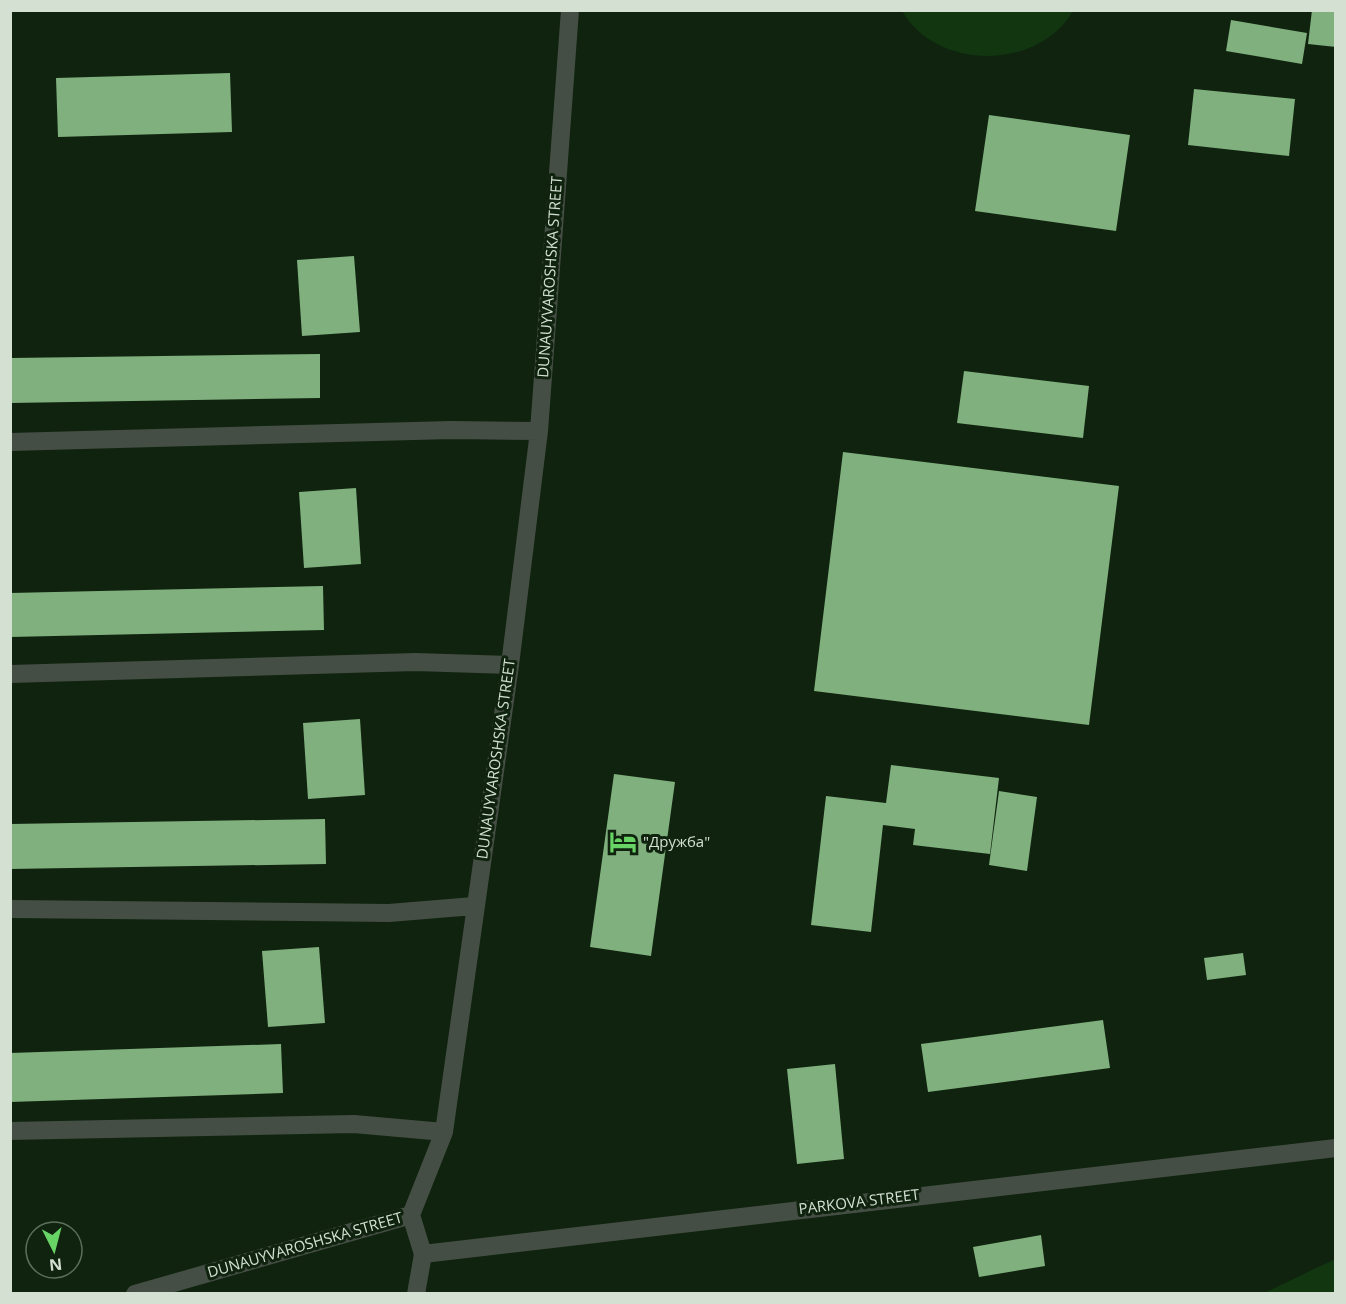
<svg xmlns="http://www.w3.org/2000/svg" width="1346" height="1304" viewBox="0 0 1346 1304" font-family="'Open Sans',sans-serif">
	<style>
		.green { fill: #113610 }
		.building { fill: #80b07d }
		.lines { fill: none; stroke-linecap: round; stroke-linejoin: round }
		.minor { stroke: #454e44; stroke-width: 18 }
		.labels { text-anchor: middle; stroke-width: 6; stroke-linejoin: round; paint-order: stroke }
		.street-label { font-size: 15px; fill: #d3e0d2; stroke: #0f230f }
		.poi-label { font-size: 15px; fill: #d3e0d2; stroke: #0f230f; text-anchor: start }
	</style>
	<rect width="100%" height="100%" fill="#0f230f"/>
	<path class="green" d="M902,11H1073C1038,71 937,71 902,11Z
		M1335,1259V1293H1264Z"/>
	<path class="building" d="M1312,10H1336V47L1308,44Z
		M1231,20L1307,33L1302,64L1226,51Z
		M230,73L232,132L58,137L56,78Z
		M1194,89L1295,99L1289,156L1188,145Z
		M989,115L1130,135L1116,231L975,211Z
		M354,256L360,332L302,336L297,260Z
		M320,354V398L10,403V358Z
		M964,371L1089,386L1083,438L957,423Z
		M843,452L1119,486L1089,725L814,691Z
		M356,488L361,564L304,568L299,492Z
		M323,586L324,630L10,637V593Z
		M360,719L365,795L308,799L303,723Z
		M891,765L999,778L990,854L913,845L915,829L883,825L871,932L811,925L826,796L886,803Z
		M614,774L675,782L651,956L590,947Z
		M999,791L1037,797L1027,871L989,865Z
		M325,819L326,864L10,869V824Z
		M319,947L325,1023L268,1027L262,951Z
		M1243,953L1246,975L1207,980L1204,958Z
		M1103,1020L1110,1068L928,1092L921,1044Z
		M281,1044L283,1093L10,1102V1053Z
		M835,1064L844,1159L797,1164L787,1069Z
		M1041,1235L1045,1266L979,1277L973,1247Z"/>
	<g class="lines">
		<path class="minor" d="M10,442L451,430L539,431
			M10,674L415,662L510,665
			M10,909L389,913L474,906
			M10,1131L354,1124L444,1132
			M411,1215L423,1254L1336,1148
			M135,1294L411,1215L444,1132L510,665L539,431L570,10
			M416,1294L423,1254"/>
	</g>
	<defs>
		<symbol id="hotel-bare" viewBox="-9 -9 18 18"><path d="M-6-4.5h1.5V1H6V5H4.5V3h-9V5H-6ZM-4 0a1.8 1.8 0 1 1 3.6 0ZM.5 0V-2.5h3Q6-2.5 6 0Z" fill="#68d465" stroke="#0f230f" stroke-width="2.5" paint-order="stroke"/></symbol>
	</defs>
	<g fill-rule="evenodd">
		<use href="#hotel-bare" x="604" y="823" width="38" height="38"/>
	</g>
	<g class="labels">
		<g class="street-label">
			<text transform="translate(550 277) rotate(-86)" y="5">DUNAUYVAROSHSKA STREET</text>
			<text transform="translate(496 759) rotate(-82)" y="5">DUNAUYVAROSHSKA STREET</text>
			<text transform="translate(859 1202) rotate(-7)" y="5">PARKOVA STREET</text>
			<text transform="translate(305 1245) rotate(-16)" y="5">DUNAUYVAROSHSKA STREET</text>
		</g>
		<g class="poi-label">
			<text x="643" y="847">"Дружба"</text>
		</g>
	</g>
	<rect width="1346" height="1304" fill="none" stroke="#d3e0d2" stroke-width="24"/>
	<g transform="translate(54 1250) rotate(174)"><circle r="28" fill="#0f230f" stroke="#5d6f5d" stroke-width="1.5"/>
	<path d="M0-4.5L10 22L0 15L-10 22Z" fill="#68d465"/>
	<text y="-9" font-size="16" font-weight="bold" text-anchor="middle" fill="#d3e0d2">N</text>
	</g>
</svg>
